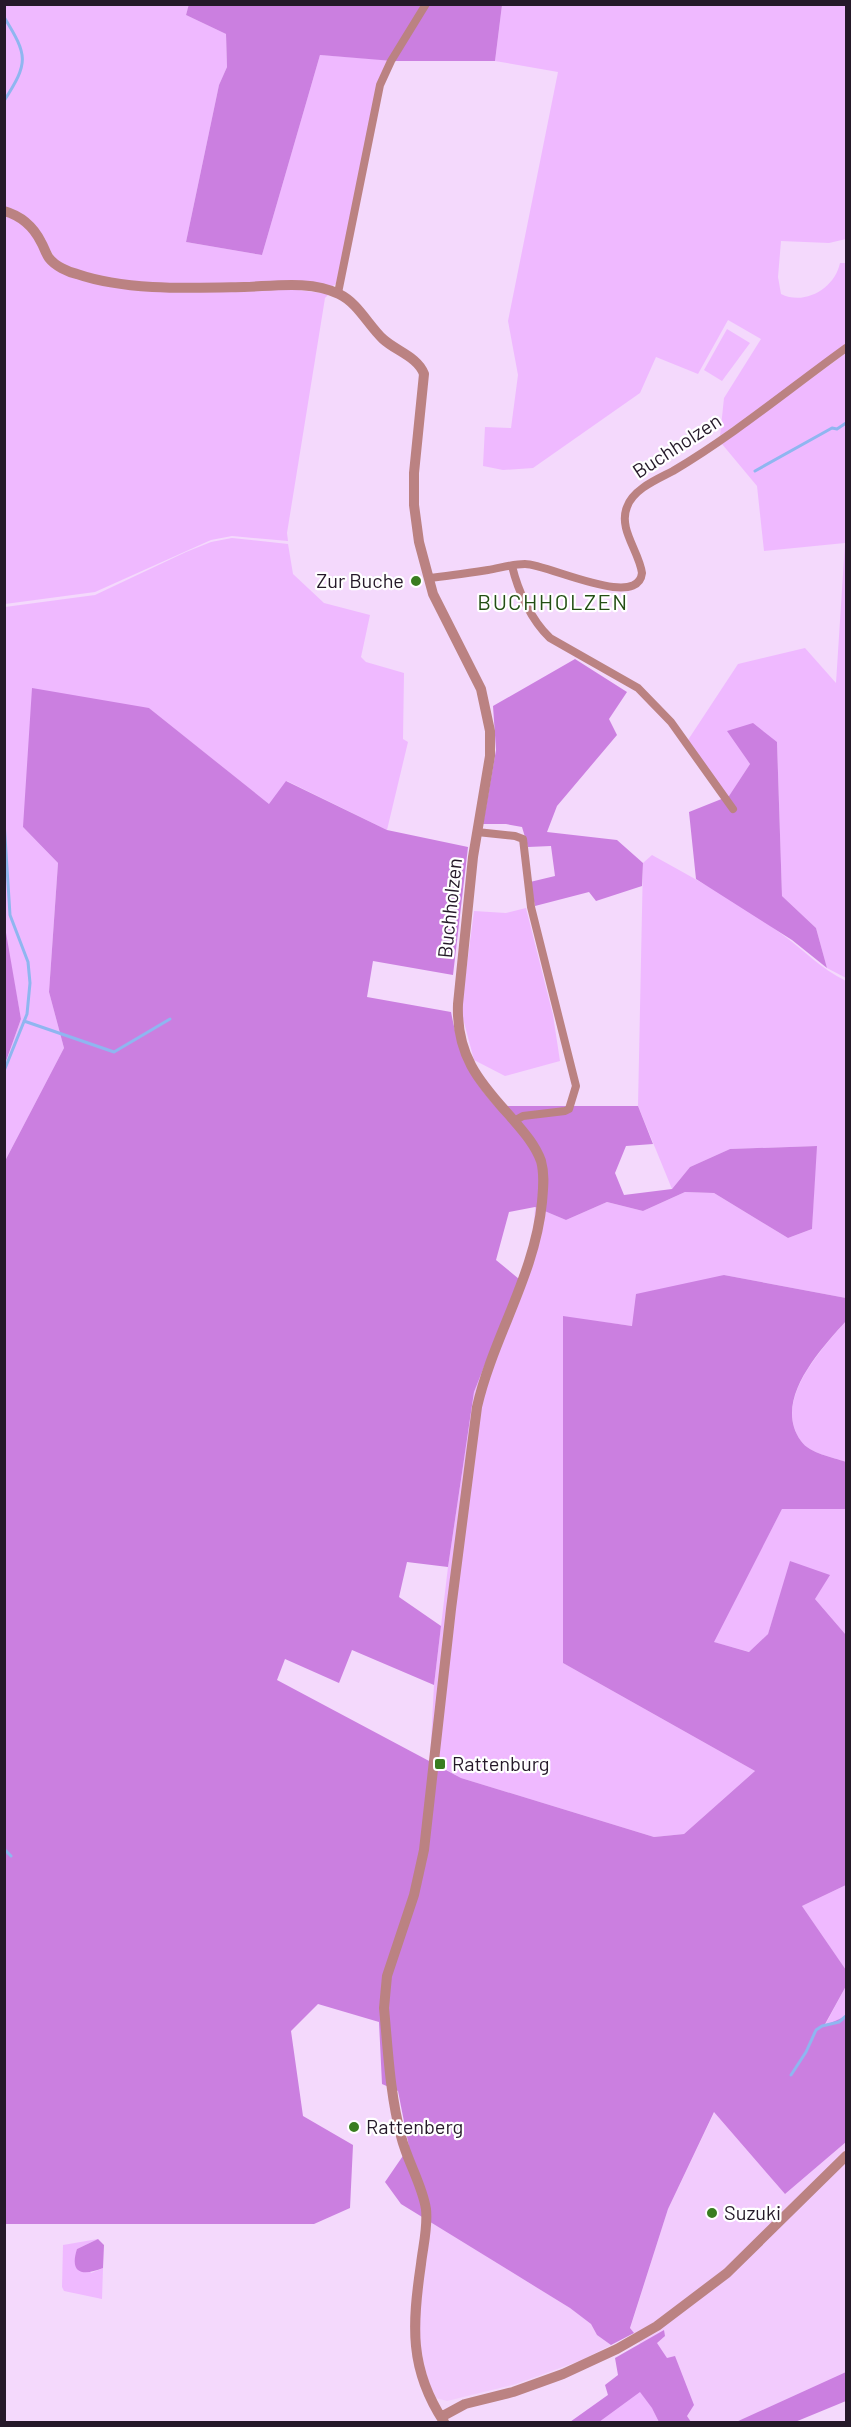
<svg xmlns="http://www.w3.org/2000/svg" width="851" height="2427" viewBox="0 0 851 2427" font-family="Barlow,sans-serif">
	<style>
		.built { fill: #f2cbfd }
		.green { fill: #efb9ff }
		.forest { fill: #cb7fe0 }
		.lines { fill: none; stroke-linecap: round; stroke-linejoin: round }
		.stream { stroke: #8fb6f0; stroke-width: 3 }
		.minor { stroke: #bb8282; stroke-width: 8 }
		.tertiary { stroke: #bb8282; stroke-width: 10 }
		.poi-dot { fill: #397d20; stroke: #fff; stroke-width: 2 }
		.labels { text-anchor: middle; stroke-width: 4.5; stroke-linejoin: round; paint-order: stroke }
		.street-label { font-size: 20px; fill: #251929; stroke: #fff }
		.poi-label { font-size: 20px; fill: #251929; stroke: #fff; text-anchor: start }
		.quarter-label { font-size: 22px; letter-spacing: 1.5px; fill: #234f14; stroke: #fff }
	</style>
	<rect width="100%" height="100%" fill="#f4d9fc"/>
	<path class="built" d="M715,2111L785,2194L846,2142V2372L736,2422H691L630,2329L668,2209Z
		M431,2222L570,2308L591,2324L597,2335L611,2345L582,2360L516,2384L447,2401L436,2398L428,2381L419,2340V2315Z"/>
	<path class="green" d="M5,5H189L186,15L226,34L227,67L219,85L186,242L262,255L320,55L389,60L336,284L331,287L143,283L97,278L57,262L44,239L5,209Z
		M502,5H846V239L829,243L781,241L778,277L781,294C805,306 835,288 840,263H846V346L720,436L724,398L761,339L728,320L698,374L656,357L640,393L533,468L503,470L483,466L485,427L511,428L518,375L508,321L558,72L495,61Z
		M5,213L27,225L47,259L99,283L284,288L329,294L325,298L287,533L288,541L232,536L211,540L95,592L5,604Z
		M727,329L750,343L722,381L704,370Z
		M846,353V978L827,968L816,928L782,896L777,742L728,731L750,764L729,796L726,797L686,743L738,664L805,648L836,683L845,543L764,551L757,486L722,444Z
		M232,538L288,544L293,574L324,603L370,615L361,657L366,662L404,673L403,739L408,742L387,830L287,781L270,805L149,708L23,827L58,863L49,992L64,1048L5,1161V1064L21,1019L4,927L5,607L95,595L186,552L211,542Z
		M652,855C694,878 745,906 783,935C806,952 820,968 846,981V1298L724,1275L633,1326L563,1317V1663L755,1771L684,1834L654,1837L461,1778L430,1760L434,1685L448,1567L474,1392L533,1241L535,1207L566,1220L607,1202L643,1211L685,1192L714,1193L788,1238L812,1229L816,1146L730,1149L690,1167L672,1189L638,1106L643,863Z
		M526,908L553,1015L560,1061L505,1076L474,1060L461,1011L474,911L506,913Z
		M846,1321V1462C833,1457 810,1454 801,1441C772,1401 821,1350 846,1321Z
		M782,1509H846V1635L815,1599L791,1561L768,1634L750,1652L713,1642Z
		M846,1885V1970L802,1906Z
		M846,1986V2016L824,2027Z
		M98,2239L77,2249L91,2273L103,2268L102,2299L64,2291L62,2287L63,2245Z
		M640,2372L675,2422H570Z"/>
	<path class="forest" d="M189,4L502,5L495,61H393L320,55L262,255L186,242L219,85L227,67L226,34L186,15Z
		M575,659L627,692L609,719L617,735L557,806L547,832L617,840L643,863L642,886L596,901L589,892L535,906L530,882L555,876L551,846L528,847L522,827L506,824H483L496,750L493,706Z
		M32,688L149,708L269,804L286,781L387,830L468,847L453,975L373,961L367,997L451,1012C459,1053 467,1074 495,1106H638L653,1144L626,1146L615,1173L624,1195L672,1189L690,1167L730,1149L817,1146L812,1229L788,1238L714,1193L685,1192L643,1211L607,1202L566,1220L535,1207L509,1212L496,1260L519,1279L474,1392L448,1567L407,1562L399,1597L441,1626L434,1685L352,1650L339,1683L285,1659L277,1680L461,1778L654,1837L684,1834L755,1771L563,1663V1316L632,1326L636,1294L724,1275L846,1298V1321C820,1350 772,1401 801,1441C810,1454 833,1457 846,1462V1509H782L714,1642L749,1652L768,1634L790,1561L830,1575L815,1599L846,1635V1885L802,1906L846,1970V1986L824,2026L846,2016V2142L785,2194L714,2112L668,2209L630,2328L634,2333L611,2345L597,2335L591,2324L570,2308L401,2204L385,2182L409,2147L398,2091L382,2084L379,2022L318,2004L291,2031L303,2116L353,2145L350,2208L314,2224H5V1161L64,1048L49,992L58,863L23,827Z
		M753,723L777,742L782,896L816,928L827,968L792,940L696,879L689,812L729,796L750,764L727,731Z
		M5,927L21,1019L5,1064H4Z
		M98,2239L104,2245L103,2268C83,2276 69,2274 77,2249Z
		M664,2330L665,2336L657,2343L667,2358L675,2356L694,2405L687,2416L691,2422H659L652,2408L640,2392L599,2422H570L608,2395L605,2385L618,2375L615,2358Z
		M846,2372V2401L795,2422H736Z"/>
	<g class="lines">
		<path class="stream" d="M4,17C28,56 29,62 4,101
			M755,471L832,428L837,429L846,423
			M4,821L10,915L28,962L30,983L27,1014L4,1071
			M24,1021L114,1052L170,1019
			M4,1849L11,1856
			M791,2075L806,2052L816,2030L822,2026L839,2022L846,2016"/>
		<path class="minor" d="M338,293L380,85L391,61L426,4
			M512,566C518,591 531,620 550,638L638,688L671,722L733,809
			M429,578C448,576 468,573 488,570C500,568 513,564 525,564C548,564 638,610 642,573C639,551 618,529 627,507C633,489 658,479 673,471C734,435 789,389 846,348
			M477,832L515,836L523,839L531,907L576,1086L569,1109L565,1111L523,1116L514,1121"/>
		<path class="tertiary" d="M4,211C22,216 33,226 41,242C44,247 46,254 49,258C55,266 68,272 77,274C126,291 192,288 244,287C274,286 311,280 339,294C358,303 368,325 383,339C396,351 418,357 424,374L414,473V505L419,542L433,594L481,689L490,731V756L473,857L458,1004C456,1054 478,1081 510,1116C522,1130 535,1144 541,1161C545,1175 543,1189 542,1202C535,1275 493,1337 477,1407L451,1609L424,1850L414,1895L387,1976L384,2008C388,2050 390,2095 401,2136C407,2161 422,2184 426,2209C428,2228 423,2246 421,2264C412,2325 409,2369 444,2422
			M441,2417L465,2404L513,2392L563,2374L617,2349L657,2326L727,2273L846,2156"/>
	</g>
	<g class="poi-dot">
		<circle cx="416" cy="581" r="6"/>
		<rect x="434" y="1758" width="12" height="12" rx="3"/>
		<circle cx="354" cy="2127" r="6"/>
		<circle cx="712" cy="2213" r="6"/>
	</g>
	<g class="labels">
		<g class="street-label">
			<text transform="translate(677 446) rotate(-33)" y="7">Buchholzen</text>
			<text transform="translate(450 908) rotate(-84)" y="7">Buchholzen</text>
		</g>
		<g class="poi-label">
			<text x="404" y="588" text-anchor="end">Zur Buche</text>
			<text x="452" y="1771">Rattenburg</text>
			<text x="366" y="2134">Rattenberg</text>
			<text x="724" y="2220">Suzuki</text>
		</g>
		<g class="quarter-label">
			<text x="553" y="610">BUCHHOLZEN</text>
		</g>
	</g>
	<rect width="851" height="2427" fill="none" stroke="#251929" stroke-width="12"/>
</svg>
